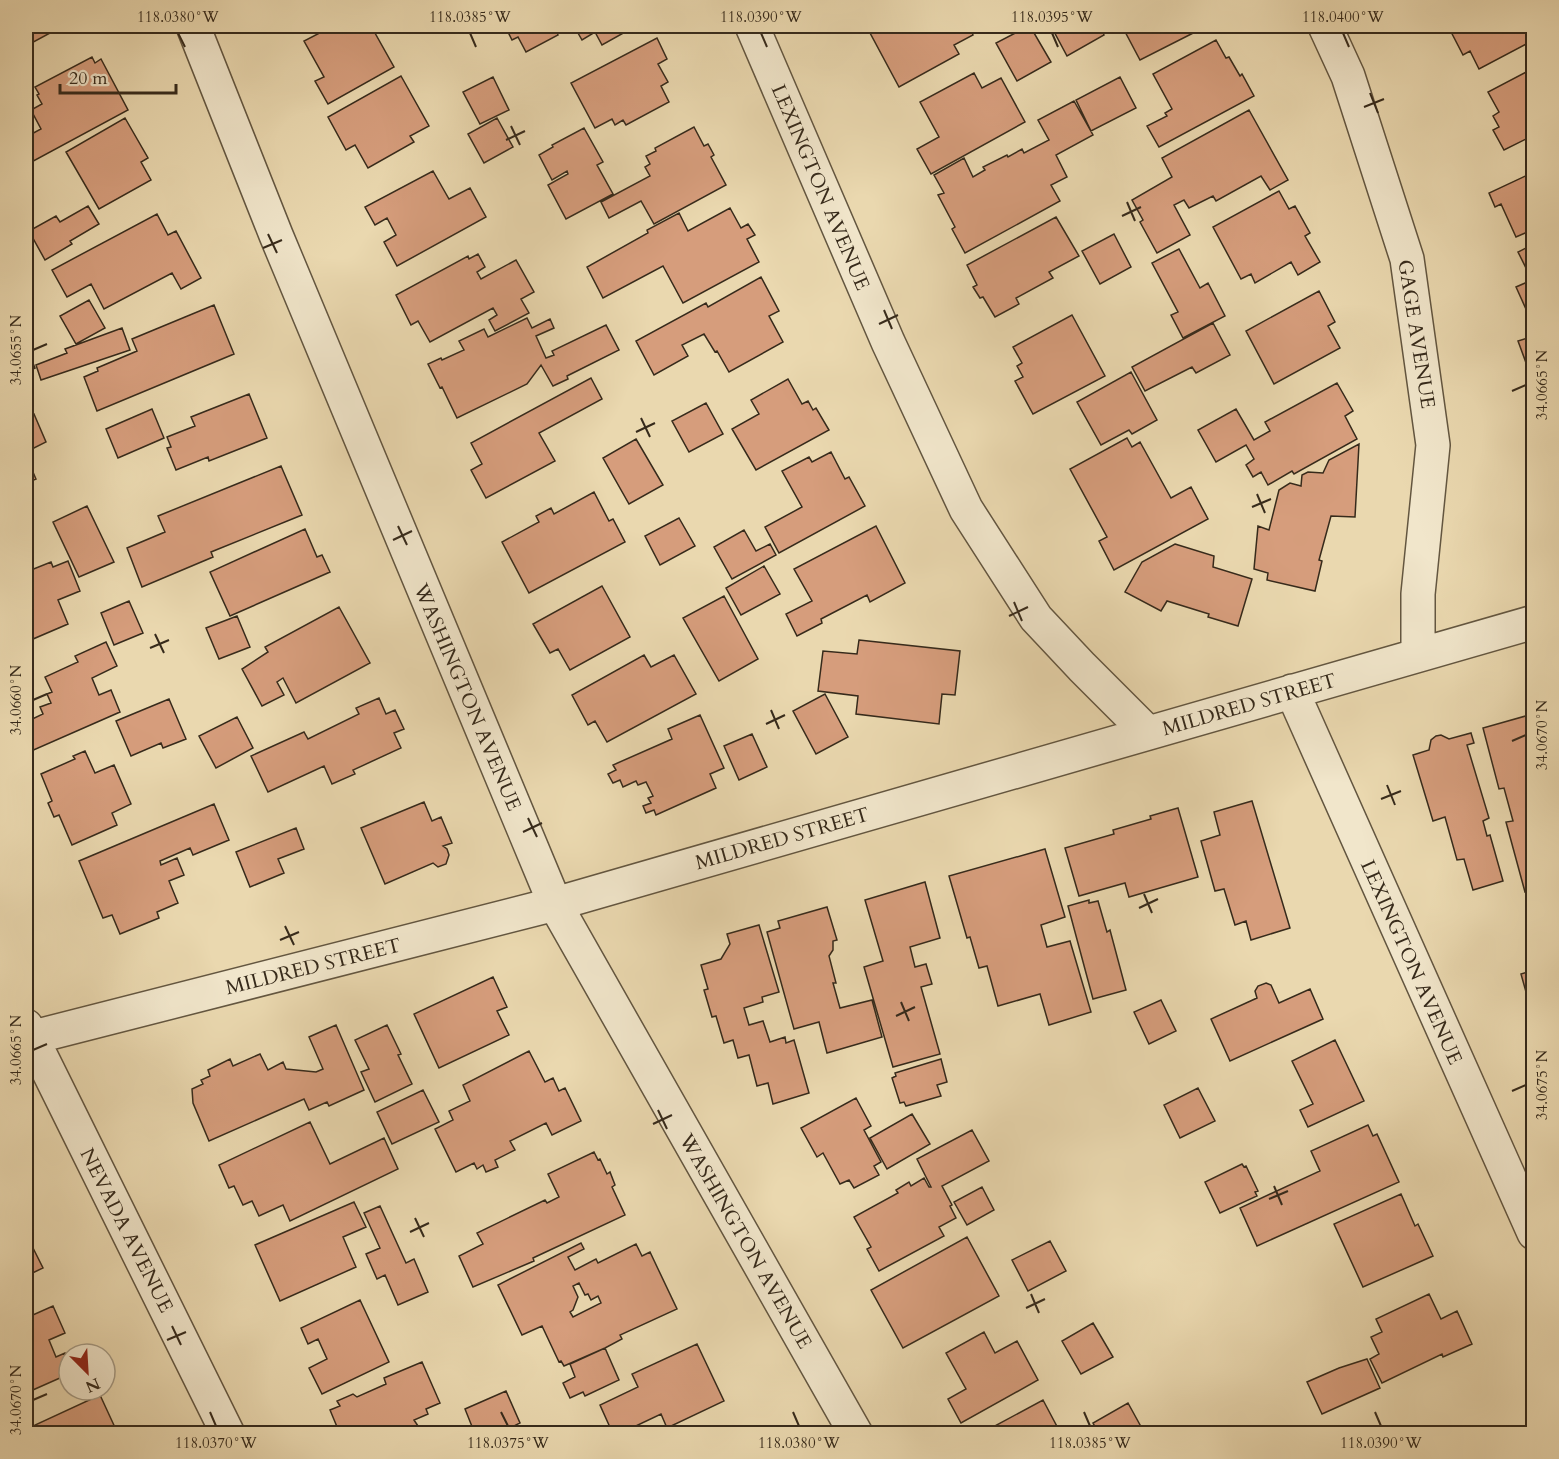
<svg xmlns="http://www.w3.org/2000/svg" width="1559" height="1459" viewBox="0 0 1559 1459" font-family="Cardo,serif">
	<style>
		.building { fill: #d69d7c; stroke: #362a1b; stroke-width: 1.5; fill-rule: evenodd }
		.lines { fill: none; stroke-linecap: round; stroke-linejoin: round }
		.minor-casing { stroke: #635640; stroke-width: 36 }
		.minor { stroke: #f1e6cb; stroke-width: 33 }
		.ticks { fill: none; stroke: #362a1b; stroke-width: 2 }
		.labels { text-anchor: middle; stroke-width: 4.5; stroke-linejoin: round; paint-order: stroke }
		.street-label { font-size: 20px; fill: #362a1b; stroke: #f1e6cb }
		.neatline { fill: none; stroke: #362a1b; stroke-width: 2 }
		.ticks-label { font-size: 15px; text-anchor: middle; fill: #362a1b }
	</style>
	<rect width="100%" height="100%" fill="#ead8af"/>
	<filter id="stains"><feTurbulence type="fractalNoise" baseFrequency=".00333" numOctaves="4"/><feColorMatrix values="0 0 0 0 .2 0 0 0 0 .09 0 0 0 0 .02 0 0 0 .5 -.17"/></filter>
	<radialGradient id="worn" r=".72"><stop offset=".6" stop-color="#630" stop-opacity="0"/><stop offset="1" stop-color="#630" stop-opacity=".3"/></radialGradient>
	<path class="building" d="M26,26H75L63,32L61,27L26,46Z
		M333,26H371L394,67L328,104L315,81L324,77L304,41Z
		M505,26H553L558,35L526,52L518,37L512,40Z
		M574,26H636L602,45L595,32L582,40Z
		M879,26H968L973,35L954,45L959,54L899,87L869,31Z
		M1029,26H1030L1051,62L1017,81L996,43Z
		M1051,26H1099L1104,35L1067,56Z
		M1122,26H1207L1140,60Z
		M1448,26H1534V40L1479,69L1470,51L1463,55Z
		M657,38L667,59L658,64L668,82L661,86L669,102L626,125L623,120L615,125L612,119L595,128L571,83Z
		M1216,40L1226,58L1229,57L1240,76L1242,74L1254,96L1159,147L1147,126L1167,116L1165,113L1172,109L1153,74Z
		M92,57L95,63L101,59L128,110L26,165V137L41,129L31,110L42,104L37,95L39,94L35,87Z
		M1530,70L1534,74V135L1504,150L1493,130L1499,127L1493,116L1499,112L1488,92Z
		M974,73L982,88L1001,78L1025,122L931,174L917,149L939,137L920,102Z
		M401,76L429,126L410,136L414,142L368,168L355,145L346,150L328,117Z
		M493,77L509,110L480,124L463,92Z
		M1120,77L1136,108L1091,131L1076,100Z
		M1074,101L1093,135L1056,155L1067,177L1051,185L1060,201L965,253L952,229L955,227L938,195L944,193L934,175L964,158L973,177L985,170L983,167L1007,155L1008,157L1022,149L1024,153L1049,140L1038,120Z
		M1249,110L1288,180L1270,190L1261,176L1216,201L1213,196L1189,208L1184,200L1174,205L1190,235L1157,253L1140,222L1143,220L1132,200L1172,177L1162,158Z
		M125,118L148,158L141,162L151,180L99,209L66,152Z
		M497,118L513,147L484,163L468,134Z
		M694,127L704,146L708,144L714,155L711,157L726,185L654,224L641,201L609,218L601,202L650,176L645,167L650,164L646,156L656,151L655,148Z
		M584,128L603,162L597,165L613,194L566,219L548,185L568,174L567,171L552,180L539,155L553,147L552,145Z
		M433,171L449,199L470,188L486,217L397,266L384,242L396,235L387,218L375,225L365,207Z
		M1534,172V229L1516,237L1501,204L1495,207L1489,193Z
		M1279,191L1289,209L1295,206L1310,233L1305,236L1320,262L1298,275L1291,262L1255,283L1251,274L1241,279L1213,227Z
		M88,206L99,224L70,241L72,244L45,260L29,231L56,216L60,222Z
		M730,208L741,228L748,224L755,235L747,239L759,262L683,303L663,266L603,298L587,267L648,233L647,230L679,213L688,231Z
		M157,214L168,235L176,231L201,278L181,289L172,273L104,309L91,284L67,297L52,270Z
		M1056,217L1079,256L1049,272L1053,278L1016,298L1019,304L995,317L983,297L980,298L973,287L977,285L967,265Z
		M1114,234L1131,267L1100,284L1082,251Z
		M1534,244V316L1530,318L1516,287L1532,280L1518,252Z
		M1179,249L1200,288L1208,283L1225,316L1183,338L1171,315L1178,312L1152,263Z
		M478,254L485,267L477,272L481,279L516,260L534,292L521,299L529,313L495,331L489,320L497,315L493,308L430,342L418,321L411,325L396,295L468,256L469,259Z
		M761,277L779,311L769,316L783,342L729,372L717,351L715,352L704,334L682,345L688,356L654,375L636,341L706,303L708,307Z
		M1319,291L1335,322L1328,326L1340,348L1274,384L1246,331Z
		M89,300L105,328L76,344L60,316Z
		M214,305L234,354L97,411L84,377L98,371L97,368L137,351L132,339Z
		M1072,315L1105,376L1033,414L1015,381L1023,377L1017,366L1022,363L1013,347Z
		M527,318L532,328L550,319L554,328L536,336L546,358L554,355L552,351L606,325L619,350L567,376L568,379L553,386L541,365L527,384L457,418L442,387L440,388L428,364L441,358L442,360L464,350L459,341L484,329L488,337Z
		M1213,323L1230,355L1196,373L1192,367L1145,391L1132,367Z
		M122,328L130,350L41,380L36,365L67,353L65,349Z
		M1534,336V396L1528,379H1532L1518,341Z
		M26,346L35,368L26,372Z
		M1131,372L1157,420L1132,434L1129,430L1101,445L1077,402Z
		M591,378L602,399L539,433L555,461L486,498L471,470L482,464L471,443Z
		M788,379L802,404L808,401L813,410L816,408L829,430L756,470L732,429L759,414L751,400Z
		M1337,383L1353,411L1345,416L1357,439L1294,474L1292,471L1268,485L1261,472L1253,477L1246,465L1254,459L1246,445L1216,462L1198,430L1236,409L1254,440L1270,431L1265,422Z
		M249,394L267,438L209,461L208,457L176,470L167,448L171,447L167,437L195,426L191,417Z
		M706,403L723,434L689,452L672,421Z
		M152,409L164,438L118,458L106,429Z
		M34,414L46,442L26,452V417Z
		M1127,438L1132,447L1140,442L1171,498L1191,487L1208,519L1114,570L1099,541L1107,537L1070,469Z
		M636,439L663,485L629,504L603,458Z
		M1359,444L1355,517L1331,516L1319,560L1322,561L1315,591L1267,580L1268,573L1254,569L1258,526L1269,530L1279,490L1290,483L1301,486L1302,475L1308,472L1323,473L1329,460Z
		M831,452L845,479L849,477L865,506L779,553L765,527L802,507L782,471L809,457L812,462Z
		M26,456L36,479L26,483Z
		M281,466L302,515L211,552L213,557L142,587L127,548L165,532L158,516Z
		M594,492L609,521L613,519L625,542L529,593L502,542L539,522L536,516L551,508L554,514Z
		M87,506L114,562L79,577L53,522Z
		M679,518L695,546L660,565L645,536Z
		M876,526L905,583L870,602L867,595L821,619L822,623L797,636L786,614L812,601L794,569Z
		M305,529L317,557L322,555L330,572L230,616L210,572Z
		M744,530L756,551L770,544L776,555L732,579L714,547Z
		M1175,544L1214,556L1213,567L1252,579L1238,626L1208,617L1209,614L1167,601L1161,611L1125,592L1142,562Z
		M68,561L80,591L58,600L68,624L26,642V572L51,562L53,567Z
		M764,566L780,594L741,615L726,588Z
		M602,586L630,637L570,670L558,649L550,653L533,624Z
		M724,596L758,659L719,681L683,618Z
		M129,601L143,633L114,645L101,613Z
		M339,607L370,663L296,703L283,678L277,682L284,695L262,706L242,669L268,652L265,647Z
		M237,616L250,647L219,659L206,628Z
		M859,640L960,651L955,695L942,694L939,724L856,714L858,696L818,691L823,651L857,654Z
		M106,642L117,666L92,678L99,695L111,690L120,712L29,752L26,743V722L43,714L40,707L51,703L47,694L52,692L45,677L78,662L75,656Z
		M644,655L651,667L674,655L696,694L607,742L595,721L588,725L572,695Z
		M825,694L848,737L816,754L793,711Z
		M379,698L386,714L395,710L404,729L394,733L401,748L353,770L355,774L332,784L324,766L268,792L251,756L304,732L308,739L359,714L356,708Z
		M169,699L186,739L163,748L161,743L131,756L116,721Z
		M700,715L724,768L710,774L716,788L656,815L654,810L646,813L643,806L651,803L648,798L653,796L646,782L638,785L636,781L623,787L620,780L613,783L608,774L616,770L613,765L672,739L668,729Z
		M1529,715L1532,726H1534V889L1525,892L1506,822L1513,821L1504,788L1499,789L1483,728Z
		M237,717L253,748L216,768L199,736Z
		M1471,733L1474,743L1467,745L1489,818L1483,821L1487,836L1490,835L1503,881L1473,890L1464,859L1457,860L1445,817L1433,821L1413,755L1429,750L1431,740L1436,736L1441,735L1449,739Z
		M752,734L767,767L739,780L724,746Z
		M85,751L95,773L114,765L131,804L112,813L117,825L72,845L59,815L54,817L48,803L52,801L41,774L75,759L73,756Z
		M1252,801L1290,928L1251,940L1246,921L1235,925L1224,889L1215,891L1201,841L1220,835L1214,812Z
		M424,802L432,821L441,817L452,843L443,846L447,849L449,855L446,864L438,867L433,863L385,884L361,828Z
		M214,804L229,840L193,855L190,848L160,861L161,865L177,858L184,875L169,881L178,903L157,912L159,918L120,934L112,915L103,918L79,861Z
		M1178,808L1198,877L1129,897L1125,883L1079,896L1065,848L1114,834L1113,830L1151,819L1150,816Z
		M296,828L304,849L278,859L284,873L250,887L236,852Z
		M1045,849L1065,917L1041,925L1047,947L1070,941L1091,1012L1049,1025L1040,994L998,1006L987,966L979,968L970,937L967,938L949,876Z
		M925,882L940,938L910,947L915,967L926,964L932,984L921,987L940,1054L893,1067L864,967L883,961L865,900Z
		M1089,900V903L1098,901L1107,932L1110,930L1126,990L1093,999L1068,906Z
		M827,907L837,940L833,941V950L829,956L836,983H833L840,1008L872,1000L882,1037L827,1053L819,1022L794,1029L767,932L780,928L778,921Z
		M759,925L779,992L762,997L763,1002L744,1008L749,1025L763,1021L770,1042L785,1037L786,1043L794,1040L809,1093L773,1104L768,1083L757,1086L749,1055L738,1058L733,1040L724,1043L716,1016L712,1017L704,990L708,989L701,965L721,959L730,944L727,934Z
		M1531,971L1532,974L1534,973V1009L1531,1010L1521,974Z
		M493,977L507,1007L497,1011L509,1035L439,1068L414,1014Z
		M1266,983L1271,985L1279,1003L1310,989L1323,1019L1230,1061L1211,1019L1257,998L1255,991L1258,986Z
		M1161,1000L1176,1031L1149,1044L1134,1012Z
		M336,1025L364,1090L329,1106L327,1102L309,1110L304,1099L209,1141L193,1103L192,1089L203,1084L201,1080L210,1076L208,1070L230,1059L233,1066L260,1054L268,1070L283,1062L286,1069L316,1072L323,1069L309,1037Z
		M387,1025L401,1054L398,1055L412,1084L375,1102L361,1072L369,1069L355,1040Z
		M1335,1040L1364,1101L1308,1127L1300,1110L1313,1104L1292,1061Z
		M529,1051L545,1082L553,1078L559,1091L565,1088L581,1121L552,1135L546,1123L510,1141L515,1150L495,1160L498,1167L486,1172L483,1165L477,1169L474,1163L456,1172L435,1129L453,1120L449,1111L470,1101L463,1085Z
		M941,1059L947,1082L937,1085L941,1096L906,1106L904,1102L900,1103L892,1078L896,1076L895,1073Z
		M1198,1088L1215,1121L1180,1138L1164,1105Z
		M423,1090L439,1122L392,1144L377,1112Z
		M856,1098L871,1126L864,1130L881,1162L874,1166L879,1175L854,1188L849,1180L840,1184L823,1153L817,1157L801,1128Z
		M912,1114L930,1144L887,1169L870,1138Z
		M310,1122L330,1164L384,1138L398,1169L290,1221L283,1205L259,1216L252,1201L243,1205L234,1186L229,1188L219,1165Z
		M1368,1125L1373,1136L1377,1134L1399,1182L1257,1246L1240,1208L1320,1171L1311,1151Z
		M972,1130L989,1161L942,1186L952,1205L950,1206L956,1218L939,1227L944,1236L879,1271L867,1249L871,1247L854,1217L898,1193L896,1190L909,1182L911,1186L924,1178L929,1187H931L917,1159Z
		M594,1152L598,1160L600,1159L607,1174L610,1172L615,1185L612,1187L625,1215L533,1258L534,1261L473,1287L459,1256L483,1244L477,1233L545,1200L547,1203L559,1197L548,1174Z
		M1242,1164L1244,1167L1246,1166L1258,1191L1255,1192L1257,1196L1220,1213L1205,1182Z
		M982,1187L994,1210L967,1225L954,1202Z
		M1401,1194L1415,1226L1418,1224L1433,1256L1363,1287L1334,1224Z
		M354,1202L366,1227L343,1237L356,1267L280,1301L255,1245Z
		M380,1206L406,1263L414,1259L428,1292L398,1305L385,1275L377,1279L366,1254L380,1248L364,1213Z
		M967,1237L999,1296L903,1348L871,1290Z
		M1050,1241L1066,1271L1028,1291L1012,1260Z
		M30,1242L43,1268L26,1276V1244Z
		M581,1243L584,1249L568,1257L575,1270L596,1259L598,1263L636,1244L642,1256L650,1252L677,1309L620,1335L622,1339L605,1348L564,1366L561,1361L559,1362L542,1326L522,1335L498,1285ZM579,1283L585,1295L588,1294L591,1300L598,1296L601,1303L573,1317L570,1312L573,1310L578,1297L573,1286Z
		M1429,1294L1441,1319L1457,1311L1472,1344L1443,1357L1442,1354L1382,1383L1370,1359L1379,1354L1371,1337L1382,1332L1376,1319Z
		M360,1300L389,1362L322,1394L309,1368L327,1359L318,1339L308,1344L301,1328Z
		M53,1306L65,1333L49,1340L56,1357L65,1353L69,1361V1374L26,1393V1318Z
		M1093,1323L1113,1357L1081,1374L1062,1341Z
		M984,1332L995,1353L1017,1341L1038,1380L961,1423L948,1399L966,1389L946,1353Z
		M697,1344L724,1401L667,1428L661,1414L619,1434H613L600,1405L638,1387L632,1374Z
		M605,1348L619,1380L585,1396L583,1392L570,1398L563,1383L575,1377L570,1364Z
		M1367,1359L1380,1388L1322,1414L1307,1382L1339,1368Z
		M422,1362L440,1403L426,1409L428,1414L414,1420L418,1426L417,1432L428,1427L431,1434H340L330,1410L340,1406L337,1401L353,1394L357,1397L386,1384L384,1378Z
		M506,1391L520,1423L498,1434H475L465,1409Z
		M100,1395L118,1434H39L35,1425Z
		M1043,1400L1061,1434H980Z
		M1128,1403L1145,1434H1099L1093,1423Z"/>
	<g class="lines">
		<defs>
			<path id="minor" d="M193,26L276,235L555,904L856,1434
				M752,26L888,342L966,509L1036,618L1082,667L1148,733
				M1325,26L1348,76L1407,259L1433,445L1418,594V655
				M1292,691L1534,1233
				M26,1026L228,1434
				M26,1039L555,904L1534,622"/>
		</defs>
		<use href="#minor" class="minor-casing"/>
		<use href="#minor" class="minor"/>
	</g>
	<path class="ticks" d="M178,33L185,47M470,33L476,47M761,33L767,47M1052,33L1058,47M1343,33L1349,47M1370,93L1378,113M1364,107L1384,99M511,126L520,145M506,140L525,131M1127,202L1135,221M1122,216L1141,207M268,234L277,253M263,248L282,240M884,310L892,329M879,324L898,315M33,350L47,344M1512,391L1526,385M641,418L650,437M636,432L655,423M1257,494L1265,513M1252,507L1271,499M398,526L407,545M393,540L412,531M1014,602L1022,621M1009,616L1028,607M155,634L164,653M150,648L169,640M33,700L47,694M771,710L779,729M766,724L785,715M1512,741L1526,735M1387,785L1395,805M1381,799L1401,791M528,818L537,837M523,832L542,823M1144,894L1152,913M1139,908L1158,899M285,926L294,945M280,940L299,932M901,1002L909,1021M896,1016L915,1007M33,1050L47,1044M1512,1091L1526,1085M658,1110L667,1129M653,1124L672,1115M1274,1186L1282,1205M1269,1199L1288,1191M415,1218L424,1237M410,1232L429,1223M1031,1294L1039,1313M1026,1308L1045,1299M172,1326L181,1345M167,1340L186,1332M33,1400L47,1394M210,1412L216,1426M501,1412L508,1426M793,1412L799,1426M1084,1412L1090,1426M1375,1412L1381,1426"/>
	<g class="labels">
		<g class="street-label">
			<text transform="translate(821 187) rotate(67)" y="7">LEXINGTON AVENUE</text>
			<text transform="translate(1417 334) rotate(81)" y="7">GAGE AVENUE</text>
			<text transform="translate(468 697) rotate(67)" y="7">WASHINGTON AVENUE</text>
			<text transform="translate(1249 704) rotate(-16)" y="7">MILDRED STREET</text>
			<text transform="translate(782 838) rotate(-16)" y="7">MILDRED STREET</text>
			<text transform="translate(1412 962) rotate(66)" y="7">LEXINGTON AVENUE</text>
			<text transform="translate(313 966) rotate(-14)" y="7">MILDRED STREET</text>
			<text transform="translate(127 1230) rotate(63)" y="7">NEVADA AVENUE</text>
			<text transform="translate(746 1241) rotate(60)" y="7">WASHINGTON AVENUE</text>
		</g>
	</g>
	<rect width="1559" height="1459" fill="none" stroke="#ead8af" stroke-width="66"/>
	<g transform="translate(87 1372) rotate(156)"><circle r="28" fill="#f1e6cb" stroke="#a69b85" stroke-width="1.5"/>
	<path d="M0-4.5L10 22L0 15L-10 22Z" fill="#8f2418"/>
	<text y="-9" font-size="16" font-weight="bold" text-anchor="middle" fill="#362a1b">N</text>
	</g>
	<path d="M60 84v9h116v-9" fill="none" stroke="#362a1b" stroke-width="3"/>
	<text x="69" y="84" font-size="18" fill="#362a1b" stroke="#f1e6cb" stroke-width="4.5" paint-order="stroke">20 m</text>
	<rect x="33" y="33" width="1493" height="1393" class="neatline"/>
	<g class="ticks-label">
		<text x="178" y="22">118.0380°W</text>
		<text x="470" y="22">118.0385°W</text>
		<text x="761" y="22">118.0390°W</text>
		<text x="1052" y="22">118.0395°W</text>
		<text x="1343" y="22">118.0400°W</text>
		<text transform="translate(16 350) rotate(-90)" y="5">34.0655°N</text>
		<text transform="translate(1542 385) rotate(-90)" y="5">34.0665°N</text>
		<text transform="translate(16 700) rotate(-90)" y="5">34.0660°N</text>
		<text transform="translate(1542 735) rotate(-90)" y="5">34.0670°N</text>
		<text transform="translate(16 1050) rotate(-90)" y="5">34.0665°N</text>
		<text transform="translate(1542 1085) rotate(-90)" y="5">34.0675°N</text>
		<text transform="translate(16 1400) rotate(-90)" y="5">34.0670°N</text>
		<text x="216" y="1448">118.0370°W</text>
		<text x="508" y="1448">118.0375°W</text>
		<text x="799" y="1448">118.0380°W</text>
		<text x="1090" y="1448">118.0385°W</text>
		<text x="1381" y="1448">118.0390°W</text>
	</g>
	<rect width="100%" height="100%" filter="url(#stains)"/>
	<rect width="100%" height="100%" fill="url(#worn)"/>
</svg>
